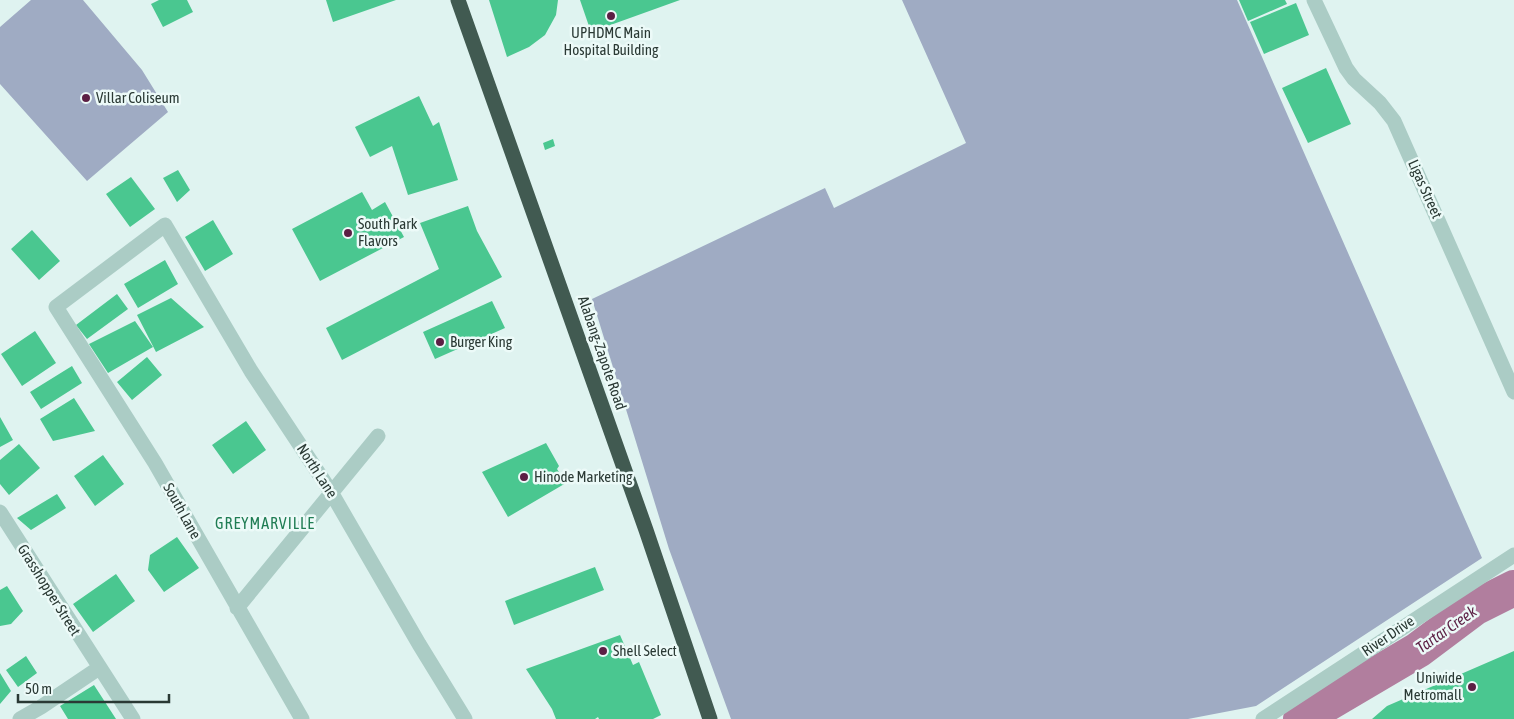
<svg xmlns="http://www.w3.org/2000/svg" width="1514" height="719" viewBox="0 0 1514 719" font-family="'Asap Condensed',sans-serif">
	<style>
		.green { fill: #9fabc3 }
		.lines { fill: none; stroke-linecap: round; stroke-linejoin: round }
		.river { stroke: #b17e9e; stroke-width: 36 }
		.building { fill: #4ac790 }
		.street { stroke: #abccc5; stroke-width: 15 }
		.highway { stroke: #415a51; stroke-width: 15 }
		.poi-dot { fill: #5c1f44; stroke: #ecfaf8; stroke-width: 2 }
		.labels { text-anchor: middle; stroke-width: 5; stroke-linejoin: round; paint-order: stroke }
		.poi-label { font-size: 15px; fill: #2a3934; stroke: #ecfaf8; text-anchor: start }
		.street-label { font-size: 15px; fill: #2a3934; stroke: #ecfaf8 }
		.neighbourhood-label { font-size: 16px; letter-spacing: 1px; fill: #207d54; stroke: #ecfaf8 }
		.water-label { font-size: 16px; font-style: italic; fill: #5c1f44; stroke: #ecfaf8 }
	</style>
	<rect width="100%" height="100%" fill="#dff3f0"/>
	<path class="green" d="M31,0H83L142,70L168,112L87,181L0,84V27Z
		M902,0H1237L1482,558L1256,706L1188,719H731L669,549L592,299L825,188L834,208L966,143Z"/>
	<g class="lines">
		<path class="river" d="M1301,719L1418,650L1474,608L1514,588"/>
	</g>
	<path class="building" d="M159,0H187L193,12L163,27L151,4Z
		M326,0H396L333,22Z
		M489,0H558L556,15L545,35L529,47L507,57Z
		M580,0H680L591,32Z
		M1239,0H1285L1287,4L1248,21Z
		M1296,3L1309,35L1264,54L1250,22Z
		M1326,68L1351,124L1308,143L1282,88Z
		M419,96L433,126L439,122L458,180L408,195L392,146L370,157L355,127Z
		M553,139L555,146L545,150L543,143Z
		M178,170L190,190L177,202L163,178Z
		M131,177L155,209L130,227L106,194Z
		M362,192L372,210L385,202L404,237L320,281L292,229Z
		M468,206L477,231L502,277L342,360L326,328L439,269L420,223Z
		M213,220L233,254L205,271L185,237Z
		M32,230L60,261L39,280L11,249Z
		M165,260L178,284L138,308L124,284Z
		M117,294L128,309L87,339L76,325Z
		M171,298L204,327L156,352L137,315Z
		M492,301L505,328L435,359L423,332Z
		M135,321L153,347L108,373L89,344Z
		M35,331L56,363L22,386L1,354Z
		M147,357L162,375L132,400L117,382Z
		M72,366L82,383L41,409L30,392Z
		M74,398L95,431L53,441L40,419Z
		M0,417L13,440L0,447Z
		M246,421L266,450L233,474L212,445Z
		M546,443L559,466L557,469L566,483L508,517L482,472Z
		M19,444L40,468L9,495L0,484V460Z
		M103,455L124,484L95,506L74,476Z
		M57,494L66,508L31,530L17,518Z
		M177,537L199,568L164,592L148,570L150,555Z
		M595,567L604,590L514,625L505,601Z
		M116,574L135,601L93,632L73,604Z
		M7,586L23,611L11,624L0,626V590Z
		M620,635L633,665L639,662L661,715L653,719H599L598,717L595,719H556L552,709L526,669Z
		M1514,651V719H1372L1387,706Z
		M26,656L37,673L18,687L6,670Z
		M0,673L11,691L0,704Z
		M94,685L116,719H68L60,706Z"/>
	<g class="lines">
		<path class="street" d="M1314,0L1346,68L1354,79L1380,103L1394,121L1514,392
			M0,512L133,719
			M237,608L378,436
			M20,719L41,707L99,668
			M302,719L155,463L56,307L165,225L251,371L331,492L419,644L465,719
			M1263,719L1514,555"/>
		<path class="highway" d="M458,0L646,530L710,719"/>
	</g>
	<g class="poi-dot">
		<circle cx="611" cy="16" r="5"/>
		<circle cx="86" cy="98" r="5"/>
		<circle cx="348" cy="233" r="5"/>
		<circle cx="440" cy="342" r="5"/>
		<circle cx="524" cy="477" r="5"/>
		<circle cx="603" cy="651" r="5"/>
		<circle cx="1472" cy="687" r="5"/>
	</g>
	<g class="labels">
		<g class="poi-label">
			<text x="611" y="38" text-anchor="middle">UPHDMC Main<tspan x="611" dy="17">Hospital Building</tspan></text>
			<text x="96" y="103">Villar Coliseum</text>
			<text x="358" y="229">South Park<tspan x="358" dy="17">Flavors</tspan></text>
			<text x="450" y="347">Burger King</text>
			<text x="534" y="482">Hinode Marketing</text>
			<text x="613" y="656">Shell Select</text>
			<text x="1462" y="683" text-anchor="end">Uniwide<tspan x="1462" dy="17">Metromall</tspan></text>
		</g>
		<g class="street-label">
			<text transform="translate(1425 189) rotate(66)" y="5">Ligas Street</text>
			<text transform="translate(602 353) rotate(71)" y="5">Alabang-Zapote Road</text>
			<text transform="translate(317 471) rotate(57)" y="5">North Lane</text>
			<text transform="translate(182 511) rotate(61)" y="5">South Lane</text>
			<text transform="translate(49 590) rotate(58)" y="5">Grasshopper Street</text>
			<text transform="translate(1388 636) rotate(-34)" y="5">River Drive</text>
		</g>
		<g class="neighbourhood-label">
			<text x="265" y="529">GREYMARVILLE</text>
		</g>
		<g class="water-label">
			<text transform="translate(1446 629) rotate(-35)" y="6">Tartar Creek</text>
		</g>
	</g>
	<path d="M18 694v8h151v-8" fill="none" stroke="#2a3934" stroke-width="2.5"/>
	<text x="25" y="694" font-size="15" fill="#2a3934" stroke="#ecfaf8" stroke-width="4" paint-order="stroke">50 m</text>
</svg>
